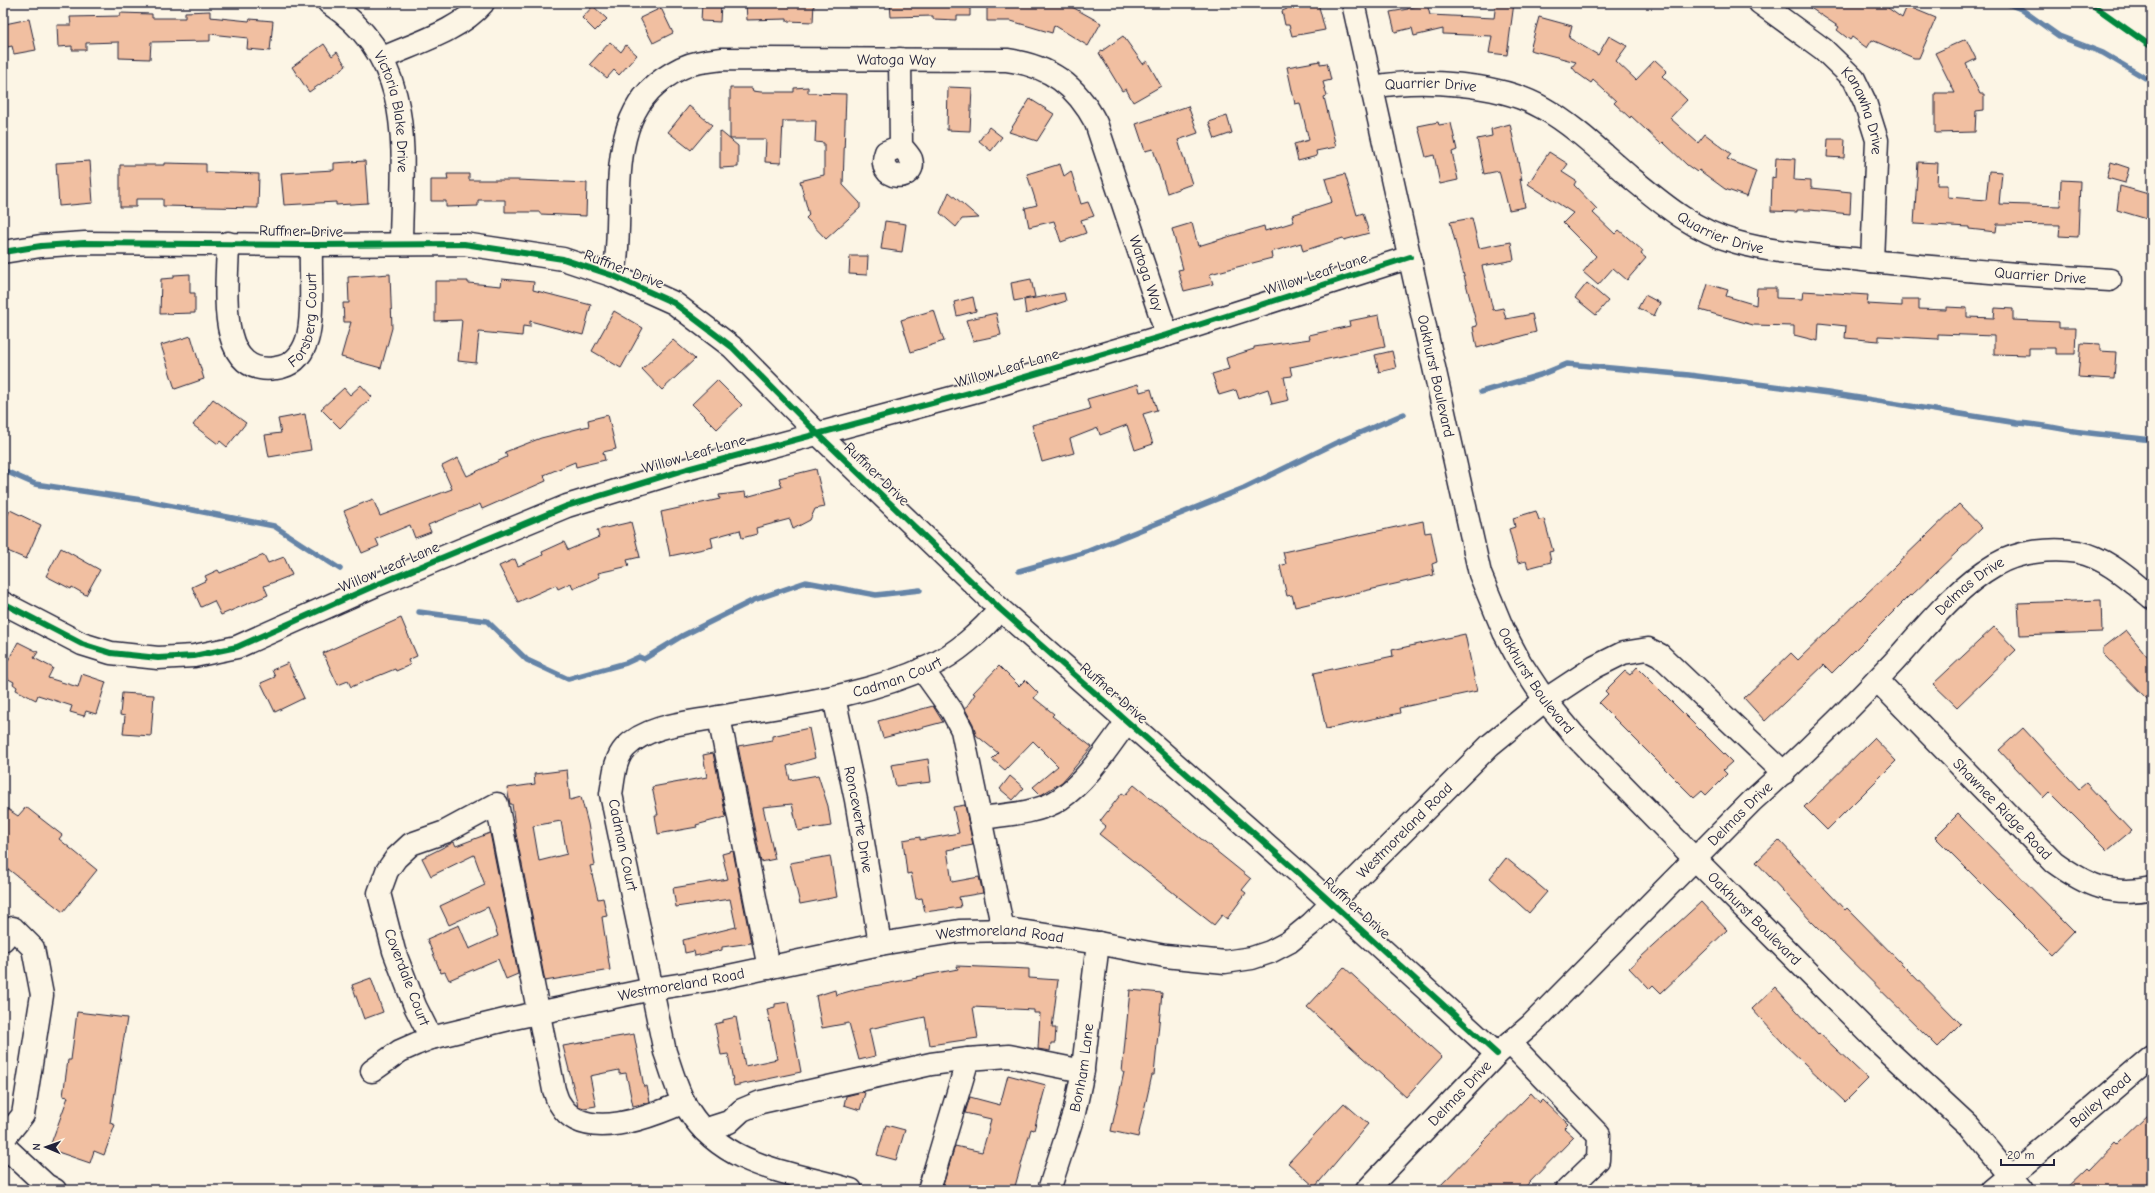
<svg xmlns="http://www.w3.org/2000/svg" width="2155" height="1193" viewBox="0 0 2155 1193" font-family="'Comic Neue',sans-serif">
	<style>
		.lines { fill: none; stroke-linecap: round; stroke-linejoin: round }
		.stream { stroke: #6584a7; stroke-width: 5.5 }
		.building { fill: #f1bfa1; stroke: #22223b; fill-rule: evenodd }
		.minor-casing { stroke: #22223b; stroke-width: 25 }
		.minor { stroke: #fcf5e5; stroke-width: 22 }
		.cycleway-casing { stroke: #fcf5e5; stroke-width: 8 }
		.cycleway { stroke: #00873e; stroke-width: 6 }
		.labels { text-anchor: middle; stroke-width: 3; stroke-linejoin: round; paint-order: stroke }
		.street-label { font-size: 15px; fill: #22223b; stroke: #fcf5e5 }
	</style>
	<rect width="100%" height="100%" fill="#fcf5e5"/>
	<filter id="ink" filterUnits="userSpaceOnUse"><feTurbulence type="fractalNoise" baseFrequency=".025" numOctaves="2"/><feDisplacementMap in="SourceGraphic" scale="8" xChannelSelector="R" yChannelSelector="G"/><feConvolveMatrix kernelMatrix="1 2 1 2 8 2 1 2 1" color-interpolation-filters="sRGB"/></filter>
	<g filter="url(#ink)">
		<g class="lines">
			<path class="stream" d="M2006,3L2021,9L2059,36L2103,53L2152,82
				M1481,392L1540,375L1567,364L1689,375L1828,393L2017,423C2040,424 2059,429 2081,432C2105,435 2128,437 2152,440
				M3,470L35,484L142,500L274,526L340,569
				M1019,571L1086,552L1170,518L1244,488L1336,443L1404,414
				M419,612L487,621L527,660L568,679L626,663L639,657L644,659L682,636L754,600L806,582L876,595L920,590"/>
		</g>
		<path class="building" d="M702,3H721L720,22L701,21Z
			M746,3H814L813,22L787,21V19L747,20Z
			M890,3H970V16H957V20L933,19V16L891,17Z
			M987,3H1065L1101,23L1088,46L1054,25L1052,33L1011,21H987Z
			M1286,3H1318L1325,30L1292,36L1289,25H1285L1282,11L1287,9Z
			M1496,3H1514L1507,55L1489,53L1492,36L1443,34V29L1414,36L1412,28L1395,32L1390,12L1408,9V8L1427,4L1430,15L1494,18Z
			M1803,3H1881L1902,18L1907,6L1936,18L1919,58H1914L1872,40L1867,48L1852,37L1850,40L1837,30L1839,27Z
			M593,6L607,19L595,31L582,18Z
			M661,8L673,33L653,43L640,18Z
			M210,11V17L249,21L250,19L273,21L270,51L247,49L248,38L210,34V41L151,42L150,59L119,58V42L86,43V50H72V46L58,47L57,25H71L70,17L120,16V13L152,14V18H185V12Z
			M1539,17L1572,26L1569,38L1598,55L1609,36L1627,46L1616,61L1636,80L1655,60L1667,71L1662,76L1687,100L1670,118L1698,143L1705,134L1731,154L1727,159L1756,171L1747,197L1725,189L1699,170L1697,172L1687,165L1663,142L1661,144L1631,116L1630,118L1614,103L1616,101L1593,80L1591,83L1577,73L1572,67L1576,62L1530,50Z
			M29,19L36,50L14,54L12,46L3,48V29H6L5,24Z
			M1123,36L1143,64L1147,61L1161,86L1133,102L1126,89L1122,91L1099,53Z
			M1966,39L1976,59L1966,64L1980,94H1984V110L1976,111L1975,132L1935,133V93H1955L1935,53Z
			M610,42L621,52L626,45L637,55L619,75L614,70L607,78L590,64Z
			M324,44L332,56L337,52L346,66L309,92L292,67Z
			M1320,61V64L1327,63L1331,80L1323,82L1327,96L1324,97L1336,147L1316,151L1317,156L1298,161L1294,144L1309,140L1300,103L1295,104L1287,67Z
			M808,87V93L846,94L843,185L860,203V208L826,239L806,218L809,215L800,181L824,175V143L815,142L816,121H783L781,163L765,162L766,139H730V88H752L753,91L761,92H794V88Z
			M948,87L972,88L970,131L947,130Z
			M1030,99L1054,114L1037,141L1009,132Z
			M689,106L712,125L691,150L668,132Z
			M1188,106L1198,133L1178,140L1192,184L1167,193L1153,149L1145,151L1136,124Z
			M1227,116L1232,133L1215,139L1209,122Z
			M1438,122L1439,125L1451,123L1457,150L1452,152L1458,180L1440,184L1434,155L1426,157L1418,126Z
			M1510,124L1522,180L1520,179L1525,207L1509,210L1499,171L1484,174L1477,139L1492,136L1491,129Z
			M989,127L1002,137L991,151L979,141Z
			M720,131L738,146V167L720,168Z
			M1828,139H1845L1844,158L1827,157Z
			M1549,152L1568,164L1562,172L1576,181L1574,185L1597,209L1593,213L1615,234L1619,230L1643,251L1641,254L1646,258L1627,280L1613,268L1598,285L1583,272L1596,256L1563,223L1573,213L1528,184Z
			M1776,158L1795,159L1794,180L1811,181V188L1851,192L1850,214L1810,210H1797V212L1771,211L1772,177L1775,178Z
			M90,161L93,203L59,206L56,163Z
			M365,161L368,203L336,205V202L284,205L281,173L334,170V163Z
			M1918,162L1938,163L1937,185H1948V197L1986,200L1989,171L2002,172L1999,204L2060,206L2061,180L2080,181L2078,237L2059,236L2060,225L1997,224L1996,232L1969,229V227L1914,224Z
			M2111,162L2129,168L2125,183L2107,178Z
			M164,163L206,164V172L259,174L258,208L163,206V199H136V207H120V165H164Z
			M1060,164L1064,176L1071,171L1081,204L1088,202L1094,216L1081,220L1086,233L1061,242L1054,221L1029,227L1025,208L1037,205L1027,174Z
			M447,174H469V180H517L587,183L586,216L540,214V212H505V200H478V206L446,207V201H431V180H448Z
			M1345,174L1357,215L1363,213L1369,233L1344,240L1343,238L1303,251L1301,243L1271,252L1272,258L1210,274L1213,284L1184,291L1178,270L1183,269L1172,229L1192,223L1198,246L1264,226L1265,231L1294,222L1292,215L1332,202L1325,179Z
			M2120,186L2152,195L2147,219L2117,210Z
			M949,192L979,218L962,219L956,227L940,213Z
			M1472,218L1479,248L1511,242L1514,260L1482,266L1493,310L1503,308L1506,319L1532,314L1536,332L1477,348L1473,327L1477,326L1450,222Z
			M885,221L906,224L902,252L881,249Z
			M850,256H868L867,275L849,274Z
			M190,274V293H195V313L160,314L161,279L174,278V275Z
			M390,274L392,328L381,368L341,357L351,322H344L343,303H349L348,277Z
			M502,279L534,282L533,290L591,305L583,335L530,321V327L523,326L522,336L479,332L476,363L458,361L462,320L435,321V281H468V283L501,286Z
			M1031,279L1035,297L1014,301L1011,283Z
			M1587,283L1608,301L1596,315L1575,298Z
			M1708,284L1728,290L1726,296L1756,305L1757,288H1776V298L1802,299L1803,291L1868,295L1867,304L1902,306V299H1919V309L1946,310V307L1967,308V317L1994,318L1995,308L2013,309V320L2059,322V328H2076L2075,354H2056V348H2029V355L1994,354V336L1938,334V339L1879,336V341L1845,338L1846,326L1819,323L1818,341L1794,335V326L1753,325L1700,310Z
			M1064,293L1066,301L1026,314L1024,300Z
			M1645,295L1660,303L1654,316L1638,308Z
			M973,297L976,311L957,316L954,302Z
			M934,310L944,341L911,352L901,320Z
			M614,311L643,328L621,368L592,351Z
			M996,313L1001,335L973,341L966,320Z
			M1379,315L1385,347L1290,367L1292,376L1284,377L1289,400L1272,404L1268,389L1239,399L1236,390L1219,395L1212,374L1229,369L1226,358L1254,349V347L1310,339L1309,335L1350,326L1349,321Z
			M191,336L204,379L175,389L161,345Z
			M673,340L695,359L662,390L642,369Z
			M2081,343L2100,344V351L2116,352L2114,379L2078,377Z
			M1392,351L1396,368L1379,372L1375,355Z
			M717,380L742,405L717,429L692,404Z
			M1138,384L1140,392L1151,389L1157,410L1143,414L1153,444L1135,450L1127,425L1100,435L1098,428L1070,439L1074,453L1042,462L1032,425L1090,409L1087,399Z
			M361,385L372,397L340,428L321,409L344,388L350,395Z
			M213,399L246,423L227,447L220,441L218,444L193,425Z
			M305,414L311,450L269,457L265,435L281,433L278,419Z
			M608,415L616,449L603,452L605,460L576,467L575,462L544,475L546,481L482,509L480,504L428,525L431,532L415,538L410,525L376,539L379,546L362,553L344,511L373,499L380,516L452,489L442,466L458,458L467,476L507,457L505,452L541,438L589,426L588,420Z
			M816,469L825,507L815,509L810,520L793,529L790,519L756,528L757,534L742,538L740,530L711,538L713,547L670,556L661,512L720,499L719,495L745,492L746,497L782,487L779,478Z
			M1959,504L1982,528L1911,596L1910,595L1832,673L1824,665L1765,721L1744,698L1791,653L1798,660Z
			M10,510L41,525L26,559L3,549V525Z
			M1536,511L1539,520L1544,519L1553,551L1549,552L1551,562L1528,568L1526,561L1518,563L1509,529L1515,527L1513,518Z
			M1423,521L1425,533L1431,532L1437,562L1432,564L1434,575L1295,607L1292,595L1287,596L1280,566L1286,564L1283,552Z
			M631,522L640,557L627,560L629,566L598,573L600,577L573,589L571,583L558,589L556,585L518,602L499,566L515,559L518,566L543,555L542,552L564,542L568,550L599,537L597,530Z
			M61,548L100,570L86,595L72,587L71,589L46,576Z
			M264,555L268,563L284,557L292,575L264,586L268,595L221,615L214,601L201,607L192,587L207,580L205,576L218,570L220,573Z
			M2101,600L2102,632L2020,635L2018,603Z
			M401,618L417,656L408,660L410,665L396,671L395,669L351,687L348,681L338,685L323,653Z
			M1994,627L2016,650L1957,707L1933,684Z
			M2126,630L2152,662V704L2103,654V648Z
			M1465,634L1477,691L1399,708L1400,713L1326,729L1314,673L1393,656L1392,650Z
			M18,642L38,652L34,658L53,668L48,678L78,687L82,674L106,682L96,714L86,711L84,716L70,712L72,706L38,695L36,700L16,690L17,687L13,684L14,682L3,676V670Z
			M288,663L304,698L275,712L261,683L275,677L272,670Z
			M999,666L1019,686L1025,680L1038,693L1034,698L1054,714L1052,716L1092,747L1062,782L1041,795L1033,787L1058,766L1033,741L1005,770L992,759L998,753L976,735L973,724L965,709L975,694L973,693Z
			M1637,667L1732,762L1723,770L1727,774L1706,795L1702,791L1694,798L1599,703L1608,694L1605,691L1625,671L1630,675Z
			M122,693L154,695L151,736L123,734L125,716L120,715Z
			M933,706L943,722L883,738L878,721Z
			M809,728L815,758L787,766L790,780L818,775L828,806L831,826L798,831L792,804L763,807L775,859L761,862L738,746L772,740V736Z
			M2023,728L2079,789L2086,783L2131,831L2108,850L2050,792L2044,798L1999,750Z
			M1874,738L1896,761L1827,830L1804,807Z
			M713,753L726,817L696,825L697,827L658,834L655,815H658L652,787L707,777L703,755Z
			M928,759L931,782L896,786L891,765Z
			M567,770L570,800L581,797L588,824L595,865L590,866L598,899L603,898L607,916L602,917L610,970L545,981L516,834L512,804H510L507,788L535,784L534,774ZM561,821L567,854L539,861L533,826Z
			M1010,776L1024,788L1013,800L1000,789Z
			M1134,785L1251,879L1242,890L1246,893L1227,919L1222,915L1214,925L1099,834L1106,826L1100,821L1122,793L1125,795Z
			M965,805L973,845L947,850L952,882L979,877L983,893L959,897L961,907L925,912L922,898L916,899L911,873L907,874L903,840L920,837V840L959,833L953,807Z
			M3,806L18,816L26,807L62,835L59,839L97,870L63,912L3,865Z
			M1958,814L2074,931L2052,954L1935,837Z
			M490,833L518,974L506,979L498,959L449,980L445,972L441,973L427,939L459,925L469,949L498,936L488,907L449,925L440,906L485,885L474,855L431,876L422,858L454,842L456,846Z
			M1779,840L1845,910L1847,908L1961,1024L1938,1047L1812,922L1756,862Z
			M733,851L751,943L722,947V950L695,956L694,951L685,953L683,940L736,927L730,899L676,907L673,888L728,879L722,854Z
			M830,856L837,897L800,904L790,863Z
			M1506,858L1547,892L1529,913L1490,878Z
			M1701,902L1727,930L1661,993L1653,985L1649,989L1629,968Z
			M957,966L1029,969V978L1058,980L1052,1028H1056L1055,1043H1051L1050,1051L1038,1049L1040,1013H1034V1010L973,1007L978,1038L930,1045L925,1017L869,1029L875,1056L859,1060L849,1023L822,1028L816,996L835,990L836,995L858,989L917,978L916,977L958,969Z
			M1344,967L1442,1057L1406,1097L1307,1007Z
			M371,978L383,1012L364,1019L352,985Z
			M1775,987L1818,1034L1819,1033L1868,1079L1845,1102L1782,1042L1752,1009Z
			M1130,990L1162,993L1154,1075H1152L1138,1137L1111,1131L1124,1072H1122Z
			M788,1002L801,1072L734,1086L728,1054L721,1055L715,1024L723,1022V1020L736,1017L745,1066L777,1059L767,1009L775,1007V1004Z
			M77,1012L127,1018L110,1123L115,1125L104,1155L94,1151L90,1163L49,1149L68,1097L63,1096L68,1060H71Z
			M634,1034L644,1087L647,1086L650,1102L633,1106L626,1073L619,1074V1070L590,1076L596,1106L584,1108L578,1106L563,1046Z
			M1008,1075L1046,1085L1034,1130L1031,1129L1014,1190H959L943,1185L955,1146L982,1152L987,1135L991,1119L965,1113L970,1097L1000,1105Z
			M862,1092L865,1093L860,1110L844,1105L846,1096Z
			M1531,1093L1540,1103L1543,1100L1568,1124L1564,1128L1574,1137L1522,1190H1436Z
			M1344,1103L1368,1124L1315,1187L1288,1163Z
			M2152,1111V1190H2064L2087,1168L2089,1170L2116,1142L2118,1144Z
			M886,1125L905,1130L896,1160L877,1155Z"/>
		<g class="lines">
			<defs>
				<g id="minor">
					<path id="s1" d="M329,3C418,62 402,151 401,243"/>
					<path id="s2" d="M1353,3L1480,574L1504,632L1520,662L1545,700L1573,734L1694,858L1873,1037L1969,1126L2022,1190"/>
					<path id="s3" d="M1760,3L1823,49L1854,79L1865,102L1877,140L1872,261"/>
					<path d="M383,58C416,43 459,31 483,3"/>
					<path d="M900,59L901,146L886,152C874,183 918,182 911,159C909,155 904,150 901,146"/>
					<path id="s4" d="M1373,87C1421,78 1500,83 1543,108C1575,126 1602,153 1630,177C1664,205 1693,230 1736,242C1774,253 1815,255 1854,259C1939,269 2025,275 2110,280"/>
					<path id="s5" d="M228,243C228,280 213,378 276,368C293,366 302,355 307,340C314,317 310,271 311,245"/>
					<path d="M3,252L41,246L85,243L311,245L464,244L563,259L614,276L674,303L732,347L817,433L1000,609L1301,875L1497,1054"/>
					<path id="s6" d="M614,276C626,211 602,122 663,79C673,72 685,65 696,63C705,61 714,60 723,59L1007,60C1050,66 1076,85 1096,123L1167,335"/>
					<path d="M3,603L82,644L111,653L158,658L194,656L237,647L376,585L567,506L687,469L988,388L1167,335L1410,257"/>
					<path d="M922,669L952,711L962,730L1003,930"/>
					<path id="s7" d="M1877,680L2054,862C2086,885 2111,897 2152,888"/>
					<path id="s8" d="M834,697L856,800L880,944"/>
					<path d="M719,717L769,968"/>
					<path d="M980,818C1004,815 1040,813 1060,799C1088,780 1107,748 1127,722"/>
					<path d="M3,940L13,928L33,948L42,995L23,1115L3,1140"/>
					<path d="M431,1038L415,1006L394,951L379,893L387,871L396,858L411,844L445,832L497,804L554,1090C556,1095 557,1100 560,1104C583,1144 653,1116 684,1102"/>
					<path d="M1510,1043L1599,1135L1598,1160L1567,1190"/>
					<path id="s9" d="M372,1071L400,1051L416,1044L431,1038L509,1019L652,989L710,980L880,944L959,931L1014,930L1098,943L1165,956L1225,962L1252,958L1270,952L1289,942L1311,924L1490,745L1545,700L1595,667L1623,653L1648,649L1660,655L1784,773"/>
					<path d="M704,1130L729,1122L742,1110L761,1102L931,1064L968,1059L1009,1056L1083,1071"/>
					<path d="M3,1145L46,1185L55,1190"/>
					<path id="s10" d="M851,1190C792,1172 725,1168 689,1111C677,1093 672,1071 665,1052L611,794C614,778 614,760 625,748C646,726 685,723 713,718C785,705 862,698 930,666C956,654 982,631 1000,609"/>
					<path d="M929,1190L968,1059"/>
					<path id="s11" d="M1049,1190L1074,1113L1082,1076L1098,943"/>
					<path id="s12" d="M1367,1190L1497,1054L1531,1025L1752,801C1801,757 1848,711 1893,663C1923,630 1956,587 1995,565C2018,551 2052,548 2078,552C2107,558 2130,580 2152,598"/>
					<path id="s13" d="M1993,1190L2055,1139L2152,1056"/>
				</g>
			</defs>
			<use href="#minor" class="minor-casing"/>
			<use href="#minor" class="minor"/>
			<defs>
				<path id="cycleway" d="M2090,3L2152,47
					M3,252L41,246L85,243L311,245L464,244L563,259L614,276L674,303L732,347L817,433L1000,609L1301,875L1497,1054
					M3,603L82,644L111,653L158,658L194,656L237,647L376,585L567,506L687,469L988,388L1167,335L1410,257"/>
			</defs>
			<use href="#cycleway" class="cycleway-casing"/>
			<use href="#cycleway" class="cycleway"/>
		</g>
	</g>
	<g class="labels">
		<g class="street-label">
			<text dy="5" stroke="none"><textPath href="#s6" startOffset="448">Watoga Way</textPath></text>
			<text dy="5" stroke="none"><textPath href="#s4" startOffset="58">Quarrier Drive</textPath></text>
			<text dy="5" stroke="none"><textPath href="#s1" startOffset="132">Victoria Blake Drive</textPath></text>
			<text dy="5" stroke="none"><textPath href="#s3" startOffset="154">Kanawha Drive</textPath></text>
			<text transform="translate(301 231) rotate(1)" y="5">Ruffner Drive</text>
			<text dy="5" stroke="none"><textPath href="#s4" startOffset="393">Quarrier Drive</textPath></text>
			<text transform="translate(624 269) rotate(21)" y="5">Ruffner Drive</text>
			<text dy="5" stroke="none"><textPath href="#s6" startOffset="831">Watoga Way</textPath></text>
			<text transform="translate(1316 274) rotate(-18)" y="5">Willow Leaf Lane</text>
			<text dy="5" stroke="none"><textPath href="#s4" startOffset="717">Quarrier Drive</textPath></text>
			<text dy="5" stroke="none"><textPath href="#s5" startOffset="218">Forsberg Court</textPath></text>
			<text transform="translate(1007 368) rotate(-16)" y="5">Willow Leaf Lane</text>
			<text dy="5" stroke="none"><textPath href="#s2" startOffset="382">Oakhurst Boulevard</textPath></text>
			<text transform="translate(694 454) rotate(-16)" y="5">Willow Leaf Lane</text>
			<text transform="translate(877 474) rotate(44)" y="5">Ruffner Drive</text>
			<text transform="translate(389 567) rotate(-23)" y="5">Willow Leaf Lane</text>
			<text dy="5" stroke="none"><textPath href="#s12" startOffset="854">Delmas Drive</textPath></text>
			<text dy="5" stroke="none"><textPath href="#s10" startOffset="845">Cadman Court</textPath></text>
			<text dy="5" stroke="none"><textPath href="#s2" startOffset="706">Oakhurst Boulevard</textPath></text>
			<text transform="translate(1114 693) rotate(41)" y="5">Ruffner Drive</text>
			<text dy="5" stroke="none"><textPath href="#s7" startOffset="180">Shawnee Ridge Road</textPath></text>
			<text dy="5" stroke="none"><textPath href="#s12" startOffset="530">Delmas Drive</textPath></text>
			<text dy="5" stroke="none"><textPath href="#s8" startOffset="125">Ronceverte Drive</textPath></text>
			<text dy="5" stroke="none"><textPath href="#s9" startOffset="1104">Westmoreland Road</textPath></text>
			<text transform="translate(623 845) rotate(78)" y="5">Cadman Court</text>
			<text transform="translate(1357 908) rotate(42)" y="5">Ruffner Drive</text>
			<text dy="5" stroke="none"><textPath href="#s2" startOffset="1030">Oakhurst Boulevard</textPath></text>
			<text dy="5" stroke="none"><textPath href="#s9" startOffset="648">Westmoreland Road</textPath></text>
			<text transform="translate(407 977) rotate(69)" y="5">Coverdale Court</text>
			<text dy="5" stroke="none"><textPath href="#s9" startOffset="324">Westmoreland Road</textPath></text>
			<text dy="5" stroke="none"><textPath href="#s11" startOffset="127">Bonham Lane</textPath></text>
			<text dy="5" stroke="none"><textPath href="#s12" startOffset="134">Delmas Drive</textPath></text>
			<text dy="5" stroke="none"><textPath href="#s13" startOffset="140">Bailey Road</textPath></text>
		</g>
	</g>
	<rect width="2155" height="1193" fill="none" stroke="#fcf5e5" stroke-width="16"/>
	<rect x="8" y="8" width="2139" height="1177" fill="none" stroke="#22223b" stroke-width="1.5" filter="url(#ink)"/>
	<g transform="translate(46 1147) rotate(272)" stroke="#fcf5e5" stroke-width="3" paint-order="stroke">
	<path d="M0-3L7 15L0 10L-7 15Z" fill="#22223b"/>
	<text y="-6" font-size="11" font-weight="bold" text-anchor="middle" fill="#22223b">N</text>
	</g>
	<path d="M2001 1159v6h53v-6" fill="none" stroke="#22223b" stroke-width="2"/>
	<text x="2007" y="1159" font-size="12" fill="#22223b" stroke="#fcf5e5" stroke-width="3" paint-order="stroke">20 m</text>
</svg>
